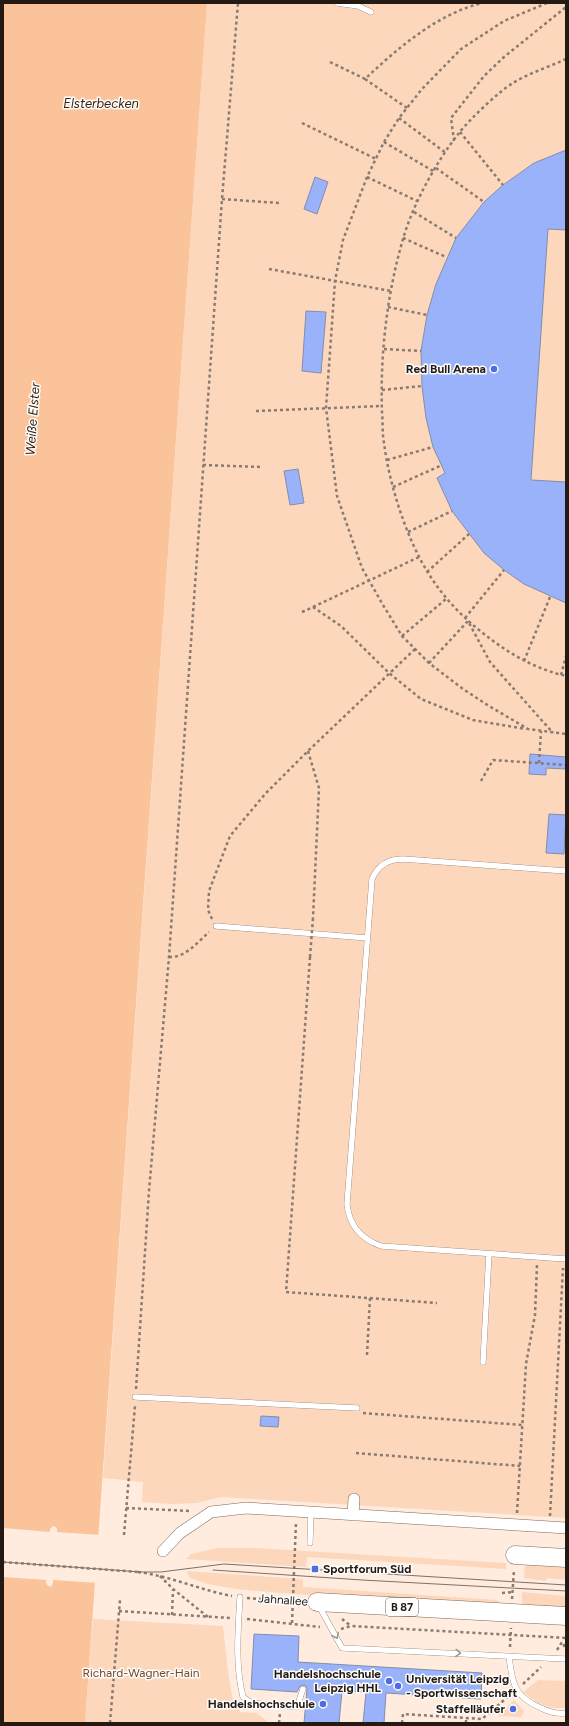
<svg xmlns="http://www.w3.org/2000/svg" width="569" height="1726" viewBox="0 0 569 1726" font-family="Figtree,sans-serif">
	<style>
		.green { fill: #fcd7bc }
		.water { fill: #fbc399; fill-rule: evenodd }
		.pier { fill: #ffecdf }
		.building { fill: #9ab2fa; stroke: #838daa }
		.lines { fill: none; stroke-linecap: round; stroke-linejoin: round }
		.lane-casing { stroke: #826854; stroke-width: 6 }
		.street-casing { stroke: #826854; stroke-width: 12 }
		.primary-casing { stroke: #826854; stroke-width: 19 }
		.path { stroke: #8a7b71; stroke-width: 2.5; stroke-dasharray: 3 3; stroke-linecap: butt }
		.lane { stroke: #fff; stroke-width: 5.5 }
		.street { stroke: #fff; stroke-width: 11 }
		.primary { stroke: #fff; stroke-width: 18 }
		.tram { stroke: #7e7066; stroke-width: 1 }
		.path-bridge { stroke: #8a7b71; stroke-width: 2.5; stroke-dasharray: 3 3; stroke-linecap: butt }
		.oneway { stroke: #9d9895 }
		.poi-dot { fill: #4f6ce1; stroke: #fdfdfd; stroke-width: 1.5 }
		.labels { text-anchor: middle; stroke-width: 3; stroke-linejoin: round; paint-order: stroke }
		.shield { fill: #fdfdfd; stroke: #665e59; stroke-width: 1 }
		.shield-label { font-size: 11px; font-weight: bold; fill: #251a13 }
		.poi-label { font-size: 12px; font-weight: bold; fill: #251a13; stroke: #fdfdfd; text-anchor: end }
		.street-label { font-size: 12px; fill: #251a13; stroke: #fdfdfd }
		.park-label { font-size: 12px; fill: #764822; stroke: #fdfdfd }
		.water-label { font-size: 13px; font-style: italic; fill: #3d220b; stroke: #fdfdfd }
	</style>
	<rect width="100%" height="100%" fill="#ffecdf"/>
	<path class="green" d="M207,3H566V1518L221,1497L197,1503L173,1504L142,1502L143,1482L103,1478Z
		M218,1548H255L506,1563V1569L307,1557L306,1567L186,1559L191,1554Z
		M525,1563L566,1566V1580L547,1578L546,1581L524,1578Z
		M186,1571L303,1579V1587L497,1600L500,1605L292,1594L236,1589L208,1584L190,1578Z
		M522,1592L566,1596V1608L522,1606Z
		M93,1619L223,1626L228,1672L233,1701H238L240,1712L257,1713L269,1723H85Z
		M538,1680L566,1681V1708C547,1709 538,1704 523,1692Z
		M514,1700L524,1711L521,1717L497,1716Z"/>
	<path class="water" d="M3,3H207L85,1723H3ZM53,1526L56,1527L57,1529L53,1583L51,1587L47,1585L46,1583L50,1529Z"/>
	<path class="pier" d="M3,1528L50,1532L52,1529L48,1582L47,1580L3,1577Z
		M55,1529L57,1532L101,1535L97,1583L53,1580L51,1582Z"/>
	<path class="building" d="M566,150V230L548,229L531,480L566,482V603L524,584L504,570L484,553L452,511L437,478L445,473L433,447L426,418L422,386L421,351L427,315L436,284L456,238L484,202L503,185L534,163Z
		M315,177L328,182L317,214L304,209Z
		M306,311L326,312L321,373L302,371Z
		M298,469L304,503L290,505L284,471Z
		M530,754L566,757V769L546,768V775L529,774Z
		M549,814L566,815L564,854L546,853Z
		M261,1416L279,1417L278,1427L260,1426Z
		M254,1634L299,1636L298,1662L482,1673L481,1699L386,1693L384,1723H363L366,1692L342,1691L339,1723H304L307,1689L305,1685L300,1686L297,1692L251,1689Z"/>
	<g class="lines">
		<defs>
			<path id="lane" d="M337,3L358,6L371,12
				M566,871L403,859C388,859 378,865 372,879L347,1204C349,1225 361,1239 381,1246L566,1259
				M216,926L367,938
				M483,1362L489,1254
				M135,1397L357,1408
				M310,1543L311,1512
				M240,1597C238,1630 235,1665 243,1697L252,1703L297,1707L303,1689
				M319,1606L342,1648L566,1659
				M509,1656C512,1683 514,1697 541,1708C549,1712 558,1714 566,1713"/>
			<path id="street" d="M353,1515L354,1499
				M163,1551L180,1533L211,1512L246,1508L566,1528"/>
			<path id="primary" d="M515,1555L566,1558
				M317,1602L566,1616"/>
		</defs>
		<use href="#lane" class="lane-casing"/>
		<use href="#street" class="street-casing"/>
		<use href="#primary" class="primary-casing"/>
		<path class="path" d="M547,3L504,21L461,49L422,89L399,118L384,142L367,177L343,240L335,281L326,408L337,496L362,568L383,605L402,636L429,663L463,689L489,706L528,729L566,734
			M566,59C549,67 529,73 513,83C498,92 470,119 459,133C436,162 413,204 403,239C387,294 380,354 382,412C383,422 382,433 384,443C389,483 406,537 427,571C442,596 461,616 484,634C508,653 535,669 566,676
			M330,62L365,79C398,48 437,14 482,3
			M365,79L407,108
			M399,118L446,153
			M302,123L376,159
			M460,132L503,185
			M454,141L451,118L484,76L504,57L566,7
			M384,142L433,171
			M436,168L484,202
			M367,177L417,201
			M222,199L279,203
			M414,212L456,238
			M403,238L446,257
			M269,269L391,291
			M388,307L427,315
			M384,349L421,351
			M382,390L422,386
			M256,411L382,406
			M387,460L433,447
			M203,465L261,467
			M393,487L442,465
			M408,532L452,511
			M427,572L469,534
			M313,607L419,557
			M302,612L313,607L341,626L389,673L421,699L473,720L526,729
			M465,618L504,570
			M402,636L446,599
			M524,661L550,597
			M429,663L468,621L490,662L553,733
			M561,675L566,656
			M308,751L319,788L313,918
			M539,763L541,731
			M481,781L493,760L566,765
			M212,919L208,910L209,891L230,836L266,793L308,751L415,649
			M169,957C185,958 198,942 209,932
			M310,957L286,1292L437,1303
			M367,1355L370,1298
			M136,1389L149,1191L169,957L222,199L238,3
			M363,1413L522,1425
			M356,1453L520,1466
			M126,1508L191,1511
			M517,1513L526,1364L535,1315L537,1265
			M550,1516L563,1268
			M124,1535L135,1406
			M138,1572C170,1576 200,1590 232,1596
			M160,1576L173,1589L208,1617
			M502,1593L513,1592
			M247,1598L302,1602
			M512,1599L514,1570
			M119,1611L230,1618
			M172,1615L173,1590
			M247,1619L320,1627
			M342,1619L351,1626
			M292,1623L296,1522
			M341,1629L351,1626L566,1638
			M510,1647L511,1628
			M557,1650L562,1642L566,1649
			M523,1684L541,1667
			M110,1723L120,1600
			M279,1723L280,1713
			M402,1723L403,1714L482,1719L510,1695
			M466,1723V1718"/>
		<use href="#lane" class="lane"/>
		<use href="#street" class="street"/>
		<use href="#primary" class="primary"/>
		<path class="tram" d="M3,1562L141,1572H161L224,1564L566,1585
			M213,1570L362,1580L566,1591"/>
		<path class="path-bridge" d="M310,957L313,918
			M3,1562L138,1572"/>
	</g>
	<defs><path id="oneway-chevron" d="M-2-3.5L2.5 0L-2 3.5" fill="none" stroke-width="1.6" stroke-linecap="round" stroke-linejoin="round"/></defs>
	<g class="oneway">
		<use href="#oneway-chevron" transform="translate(336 1636) rotate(64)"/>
		<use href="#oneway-chevron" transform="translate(458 1653) rotate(2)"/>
	</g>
	<g class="poi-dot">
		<circle cx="494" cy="369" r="4"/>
		<rect x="311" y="1565" width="8" height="8" rx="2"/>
		<circle cx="389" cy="1681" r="4"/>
		<circle cx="398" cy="1686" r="4"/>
		<circle cx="323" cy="1704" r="4"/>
		<circle cx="513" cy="1709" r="4"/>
	</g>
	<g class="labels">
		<rect class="shield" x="386" y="1598" width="32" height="18" rx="3"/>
		<g class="shield-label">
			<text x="402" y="1611">B 87</text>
		</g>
		<g class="poi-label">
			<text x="486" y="373">Red Bull Arena</text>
			<text x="323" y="1573" text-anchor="start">Sportforum Süd</text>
			<text x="381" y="1678">Handelshochschule<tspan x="381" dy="14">Leipzig HHL</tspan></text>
			<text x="406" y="1683" text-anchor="start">Universität Leipzig<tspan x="406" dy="14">- Sportwissenschaft</tspan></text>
			<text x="315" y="1708">Handelshochschule</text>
			<text x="505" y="1713">Staffelläufer</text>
		</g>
		<g class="street-label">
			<text transform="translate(283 1600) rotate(4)" y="4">Jahnallee</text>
		</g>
		<g class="park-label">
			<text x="141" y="1677">Richard-Wagner-Hain</text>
		</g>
		<g class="water-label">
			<text x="101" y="108">Elsterbecken</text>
			<text transform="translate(32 419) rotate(-86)" y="5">Weiße Elster</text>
		</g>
	</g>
	<rect width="569" height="1726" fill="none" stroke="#251a13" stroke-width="8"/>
</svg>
